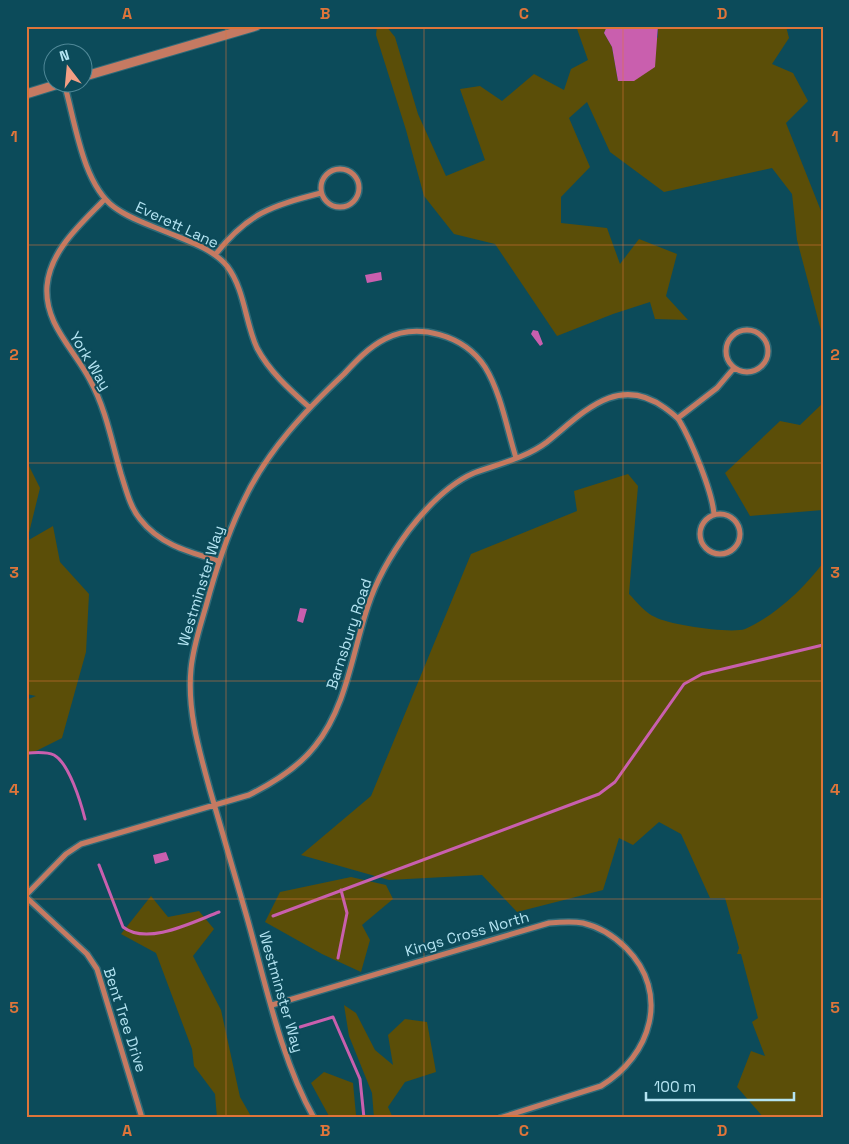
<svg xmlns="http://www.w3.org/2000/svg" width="849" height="1144" viewBox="0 0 849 1144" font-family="'Space Grotesk',sans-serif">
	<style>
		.green { fill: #5b4e08 }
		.water { fill: #c95fae }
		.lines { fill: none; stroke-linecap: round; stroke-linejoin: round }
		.stream { stroke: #c95fae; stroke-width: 3 }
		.minor-casing { stroke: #2e6a78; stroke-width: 8 }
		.tertiary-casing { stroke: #2e6a78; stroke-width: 11 }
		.minor { stroke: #c57a62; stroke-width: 5 }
		.tertiary { stroke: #c57a62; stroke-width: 9 }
		.grid { fill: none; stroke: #de753a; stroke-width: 1; stroke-opacity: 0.55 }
		.labels { text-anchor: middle; stroke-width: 4; stroke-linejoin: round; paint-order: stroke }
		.street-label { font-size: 15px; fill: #b4e4f2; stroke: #0c4b5a }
		.neatline { fill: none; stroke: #de753a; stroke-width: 2 }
		.grid-label { font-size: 16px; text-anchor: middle; font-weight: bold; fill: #de753a }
	</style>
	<rect width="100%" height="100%" fill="#0c4b5a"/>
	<path class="green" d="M377,26H386L395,37L418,114L446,176L485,160L460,89L480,86L502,101L534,74L564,90L571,69L588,60L576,26H607L604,33L612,47L618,81L658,37V26H786L789,38L772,64L793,73L808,101L786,123L823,216V338L797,240L792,194L772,168L664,192L610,152L587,102L569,118L590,167L561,197V223L607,228L620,264L639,239L677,254L666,296L688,320L655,319L650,302L613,314L557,336L495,244L454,234L424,196L406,130L376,35Z
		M823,403V510L750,516L725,473L780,421L800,425Z
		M26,460L40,488L27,541L53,526L60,562L89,594L86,652L62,738L26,756V700L36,696L26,694Z
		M628,474L638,486L629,594C637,602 645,613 655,617C669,625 731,634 745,629C776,615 803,589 823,563V1118H764L737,1087L751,1051L765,1056L752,1022L758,1018L741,954H737L739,948L725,898H710L681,834L659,822L633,845L619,838L603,890L517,912L482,875L389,880L301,855L371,796L471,554L577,511L574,491Z
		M351,877L386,885L393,899L362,925L370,940L361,972L322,954L265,922L280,892Z
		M151,896L168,917L199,911L214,929L193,956L221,1010L240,1097L252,1118H217L215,1094L194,1066L192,1049L156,953L121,934Z
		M344,1005L356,1013L375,1050L393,1065L388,1035L405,1019L427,1022L436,1072L405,1082L388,1107L393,1118H374L372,1093L349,1036Z
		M324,1072L353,1083L356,1115L365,1118H330L311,1083Z"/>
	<path class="water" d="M607,26H658L655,67L634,81H618L612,47L604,33Z
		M381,272L382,280L367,283L365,275Z
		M533,330L538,331L543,344L540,346L531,334Z
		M300,608L307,609L303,623L297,621Z
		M166,852L169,860L155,864L153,855Z"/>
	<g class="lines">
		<path class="stream" d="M26,753C35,753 45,751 54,755C69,763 81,803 85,819
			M99,865L123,927C147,946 193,922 219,912
			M273,916L599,794L615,782L684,684L702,674L823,645
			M338,958L347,913L341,890
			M300,1027L333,1017L360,1079L364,1118"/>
		<defs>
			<path id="minor" d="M64,83C75,120 82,183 114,207C130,219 150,225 169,233C188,241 213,249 227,266C245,290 245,322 257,348C269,371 290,390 309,407
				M321 188a19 19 0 1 1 38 0a19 19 0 1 1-38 0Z
				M105,199C82,223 50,250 47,286C44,324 74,349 90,380C106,409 112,443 121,474C126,489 130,507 140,519C160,545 189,552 219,561
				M215,255C248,213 271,206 321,193
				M726 351a21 21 0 1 1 42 0a21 21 0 1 1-42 0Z
				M678,418L717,388L734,368
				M700 534a20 20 0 1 1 40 0a20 20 0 1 1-40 0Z
				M26,895L66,854L81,844L249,795C273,783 298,768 315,746C347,706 352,653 368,606C377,578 392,553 409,530C426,508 448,484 474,473C498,464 526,458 547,442C582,414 617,373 665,408C669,411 676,416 679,420C691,440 713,493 714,515
				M26,897L87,954L97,969L142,1118
				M272,1005L549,923C560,922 572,921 583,923C600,927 614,936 626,948C671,993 651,1056 601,1086L500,1118
				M314,1118C280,1058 265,980 246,914C234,873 222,832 210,790C199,750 187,710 191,669C193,647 200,627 206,606C216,569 227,534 244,500C267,451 305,411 344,374C356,361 369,347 385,339C418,322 464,335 485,367C501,393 507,429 516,458"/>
			<path id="tertiary" d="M82,77L256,26
				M26,94L65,82"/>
		</defs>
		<use href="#minor" class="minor-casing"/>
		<use href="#tertiary" class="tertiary-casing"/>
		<use href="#minor" class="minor"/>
		<use href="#tertiary" class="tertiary"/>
	</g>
	<path class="grid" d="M226,26V1118M424,26V1118M623,26V1118M26,245H823M26,463H823M26,681H823M26,899H823"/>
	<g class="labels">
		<g class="street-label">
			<text transform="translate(177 225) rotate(25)" y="5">Everett Lane</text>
			<text transform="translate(90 361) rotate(59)" y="5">York Way</text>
			<text transform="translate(201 586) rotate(-73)" y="5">Westminster Way</text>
			<text transform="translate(349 634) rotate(-72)" y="5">Barnsbury Road</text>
			<text transform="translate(467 934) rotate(-16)" y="5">Kings Cross North</text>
			<text transform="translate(281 992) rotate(74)" y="5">Westminster Way</text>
			<text transform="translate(125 1020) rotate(72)" y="5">Bent Tree Drive</text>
		</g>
	</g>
	<rect width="849" height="1144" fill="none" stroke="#0c4b5a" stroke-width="55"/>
	<g transform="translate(68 68) rotate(344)"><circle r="24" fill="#0c4b5a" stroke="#4f8897"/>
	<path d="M0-4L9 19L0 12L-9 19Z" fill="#f39f84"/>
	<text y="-8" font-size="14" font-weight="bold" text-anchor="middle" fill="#b4e4f2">N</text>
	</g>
	<path d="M646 1092v8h148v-8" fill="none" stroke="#b4e4f2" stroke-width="2.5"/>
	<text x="654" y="1092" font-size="15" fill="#b4e4f2" stroke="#0c4b5a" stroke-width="4" paint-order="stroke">100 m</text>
	<rect x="28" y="28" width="794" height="1088" class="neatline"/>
	<g class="grid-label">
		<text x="127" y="19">A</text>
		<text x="325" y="19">B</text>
		<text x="524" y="19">C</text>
		<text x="722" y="19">D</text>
		<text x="14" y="142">1</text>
		<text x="835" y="142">1</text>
		<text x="14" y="360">2</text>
		<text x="835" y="360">2</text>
		<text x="14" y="578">3</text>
		<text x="835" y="578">3</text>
		<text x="14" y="795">4</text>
		<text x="835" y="795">4</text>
		<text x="14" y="1013">5</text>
		<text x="835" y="1013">5</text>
		<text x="127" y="1136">A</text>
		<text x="325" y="1136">B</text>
		<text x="524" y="1136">C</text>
		<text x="722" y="1136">D</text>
	</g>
</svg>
